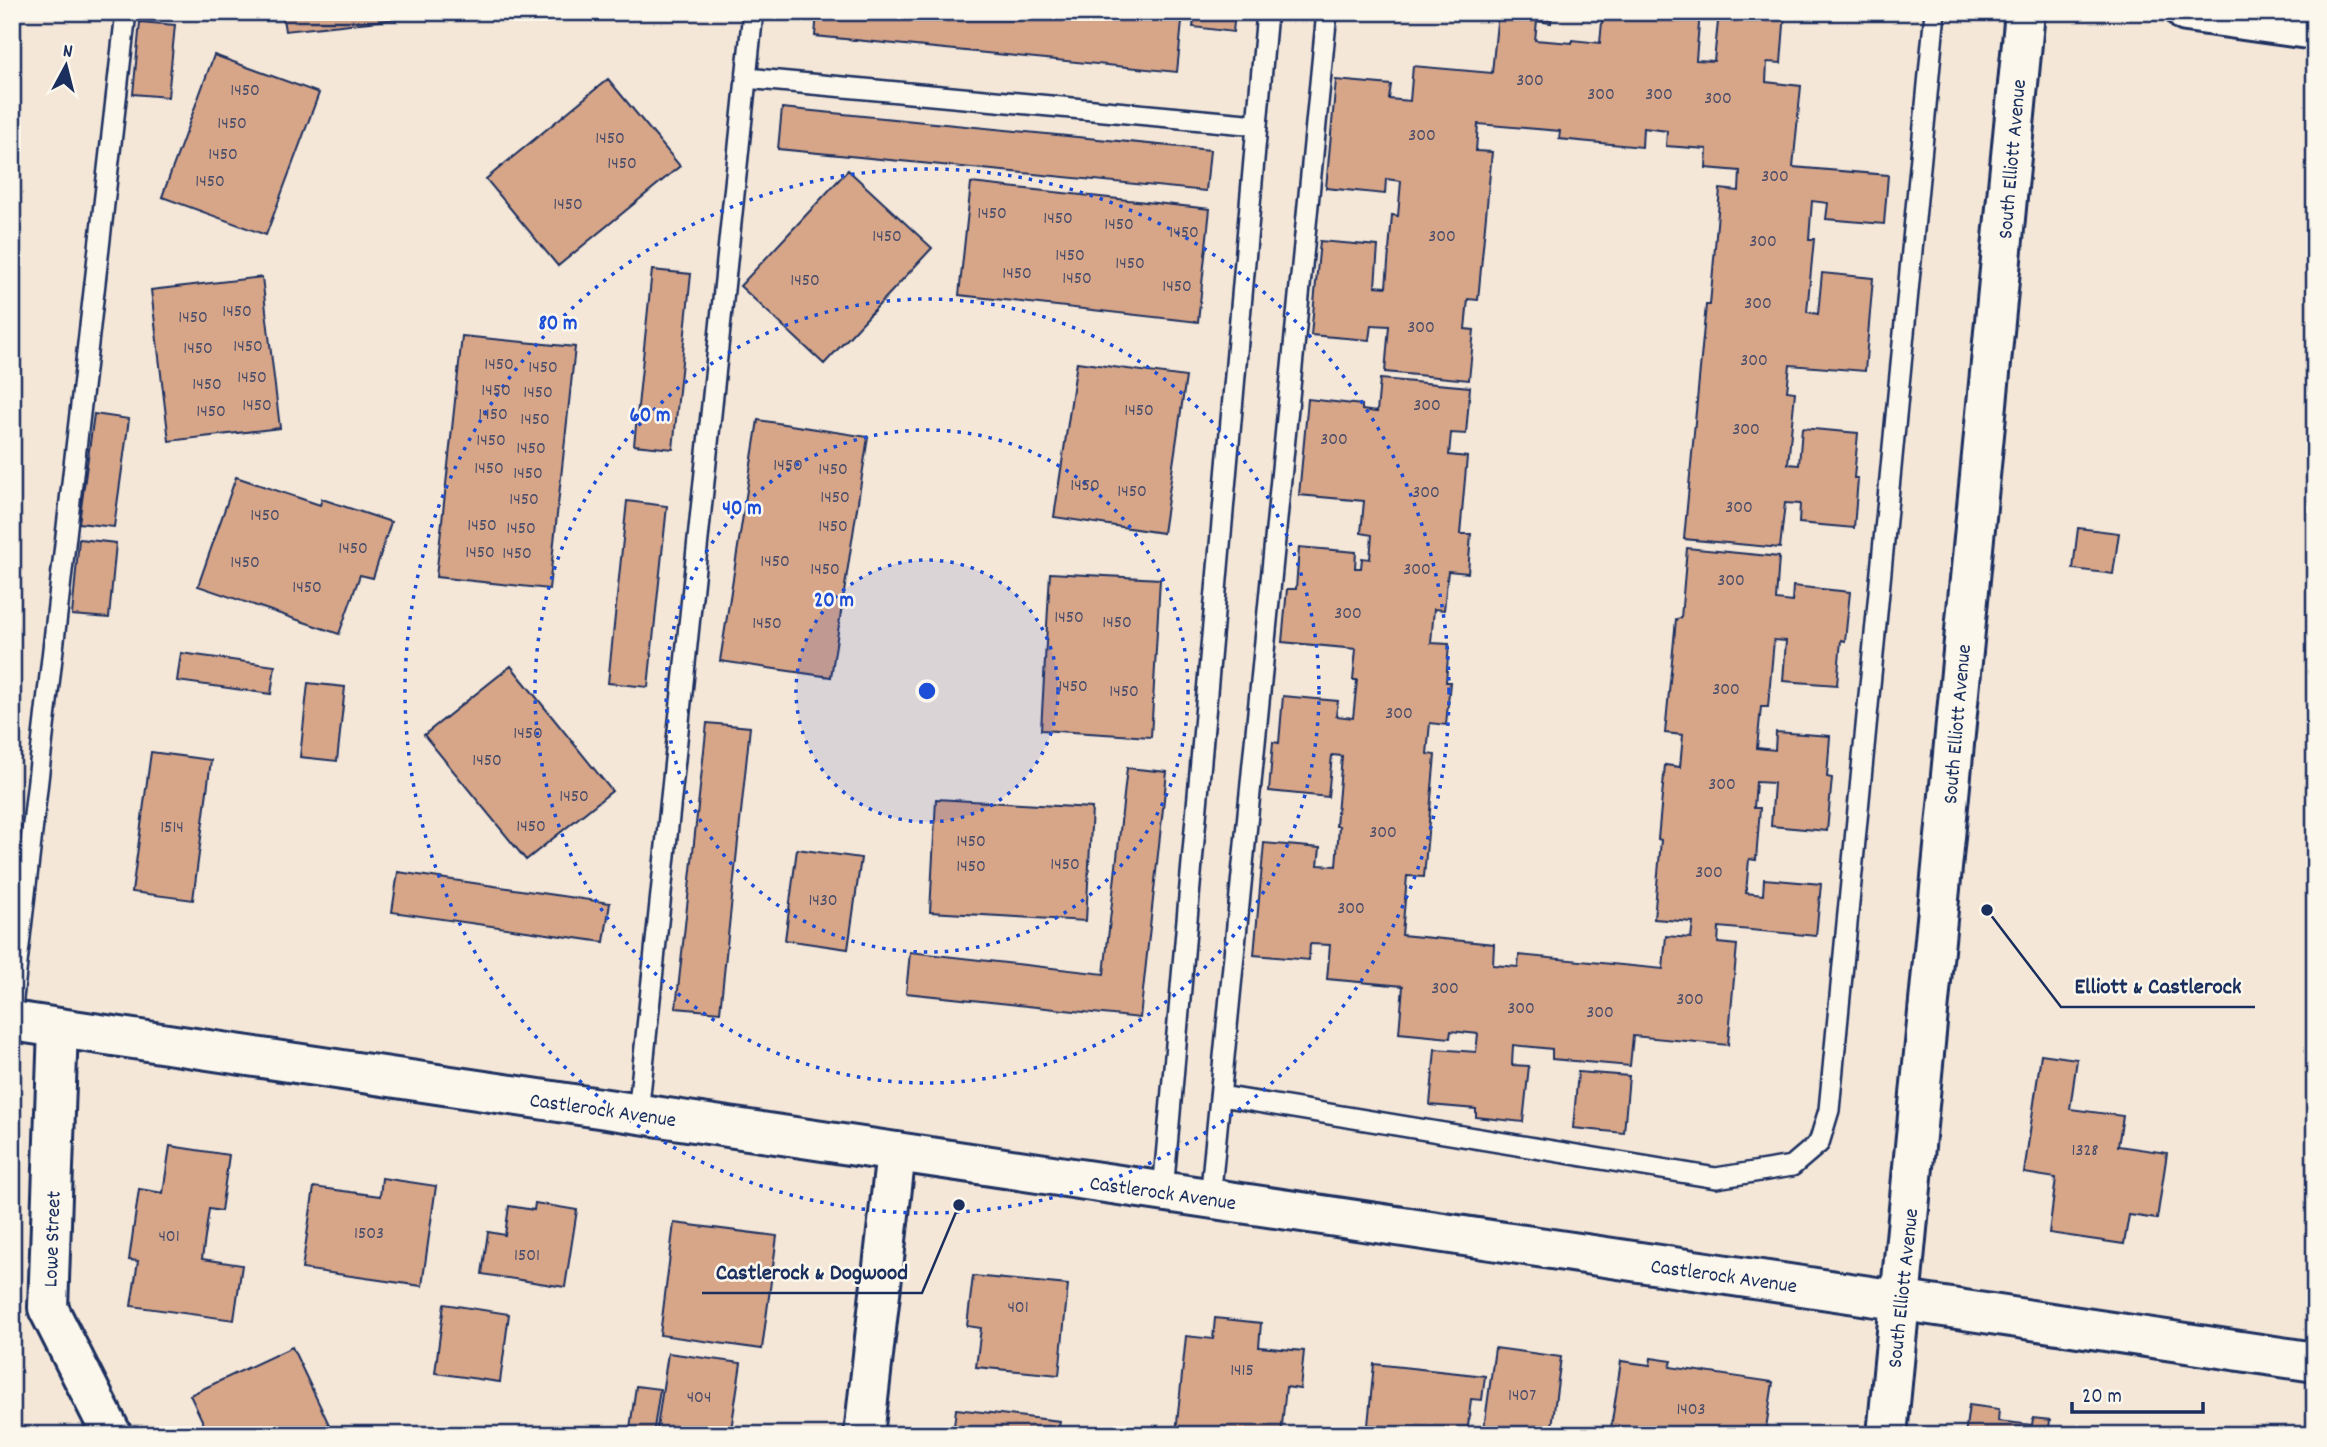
<svg xmlns="http://www.w3.org/2000/svg" width="2327" height="1447" viewBox="0 0 2327 1447" font-family="Dekko,sans-serif">
	<style>
		.building { fill: #d7a689; stroke: #1b2f5e; stroke-width: 2 }
		.lines { fill: none; stroke-linecap: round; stroke-linejoin: round }
		.service-casing { stroke: #1b2f5e; stroke-width: 24 }
		.minor-casing { stroke: #1b2f5e; stroke-width: 44 }
		.tertiary-casing { stroke: #1b2f5e; stroke-width: 44 }
		.service { stroke: #fbf7ec; stroke-width: 19 }
		.minor { stroke: #fbf7ec; stroke-width: 38 }
		.tertiary { stroke: #fbf7ec; stroke-width: 38 }
		.ring { fill: none; stroke: #1d4ed8; stroke-width: 3.5; stroke-dasharray: 3.5 7 }
		.labels { text-anchor: middle; stroke-width: 5; stroke-linejoin: round; paint-order: stroke }
		.number-label { font-size: 18px; fill: #4a4d69 }
		.street-label { font-size: 21px; fill: #1b2f5e; stroke: #fbf7ec }
		.centre { fill: #1d4ed8; stroke: #fbf7ec; stroke-width: 3.5 }
		.ring-label { font-size: 21px; text-anchor: middle; font-weight: bold; fill: #1d4ed8; stroke: #fbf7ec; stroke-width: 5; stroke-linejoin: round; paint-order: stroke }
		.leader { fill: none; stroke: #1b2f5e; stroke-width: 2.5 }
		.callout-dot { fill: #1b2f5e; stroke: #fbf7ec; stroke-width: 2.5 }
		.callout-label { font-size: 23px; text-anchor: middle; font-weight: bold; fill: #1b2f5e; stroke: #fbf7ec; stroke-width: 5; stroke-linejoin: round; paint-order: stroke }
	</style>
	<rect width="100%" height="100%" fill="#f4e7d8"/>
	<filter id="ink" filterUnits="userSpaceOnUse"><feTurbulence type="fractalNoise" baseFrequency=".0143" numOctaves="2"/><feDisplacementMap in="SourceGraphic" scale="14" xChannelSelector="R" yChannelSelector="G"/><feConvolveMatrix kernelMatrix="1 2 1 2 8 2 1 2 1" color-interpolation-filters="sRGB"/></filter>
	<g filter="url(#ink)">
		<path class="building" d="M282,12H435V15L285,31Z
			M817,12H1183L1177,72L815,36Z
			M1195,12H1235L1233,32L1193,27Z
			M1498,12H1552L1551,23L1537,21L1535,40L1572,43V40L1600,43L1603,12H1700L1696,60L1714,61L1719,12H1785L1781,63L1767,62L1766,82L1801,86L1793,167L1888,175L1884,224L1826,219L1828,203L1812,201L1809,239H1814L1807,312L1818,314L1822,273L1873,278L1865,371L1790,365L1787,391L1795,392L1788,464L1799,465L1802,428L1858,433L1854,478H1858L1854,528L1799,523L1800,504L1785,503L1780,548L1684,539L1706,305H1710L1720,189L1739,191L1740,171L1706,168L1707,149L1666,146L1667,131L1643,128L1642,147L1559,139L1560,131L1478,124L1476,151L1492,152L1478,300L1468,299L1465,329L1474,330L1469,380L1385,372L1389,326L1371,325L1369,340L1311,335L1320,241L1378,246L1375,286L1386,287L1392,215L1398,216L1401,181L1386,179L1385,194L1326,188L1336,80L1391,85L1389,99L1410,101L1413,66L1492,73Z
			M140,22L175,25L168,97L133,94Z
			M214,55L319,93L266,235L162,197Z
			M608,79L680,166L558,266L486,179Z
			M782,108L1210,150L1206,191L778,149Z
			M848,170L932,248L824,364L740,286Z
			M971,183L1210,209L1198,322L959,295Z
			M652,270L691,274L673,449L634,445Z
			M262,277L280,428L169,441L151,290Z
			M462,336L575,347L549,589L436,577Z
			M1077,362L1186,377L1163,533L1054,517Z
			M1380,379L1470,387L1466,434L1451,433L1449,455L1467,457L1460,534H1471L1468,573L1448,571L1444,610L1434,609L1431,643L1449,644L1446,682H1450L1446,725L1430,723L1427,754L1435,755L1424,877L1407,876L1402,935L1494,944L1493,965L1518,967L1519,955L1663,969L1666,936L1691,938L1693,922L1654,919L1661,840L1658,839L1665,765L1680,767L1683,735L1665,733L1676,619L1681,618L1687,548L1779,557L1776,600L1792,602L1793,586L1850,592L1845,641L1841,640L1837,685L1783,681L1786,641L1774,640L1768,707H1761L1757,748L1775,750L1776,732L1830,736L1827,777L1832,778L1827,831L1771,826L1774,783L1756,782L1754,808H1760L1756,860L1749,859L1746,893L1763,895L1764,879L1821,884L1816,936L1719,927L1718,943L1737,945L1728,1045L1633,1036L1630,1066L1552,1059V1049L1513,1045L1512,1065L1529,1066L1523,1122L1476,1117V1109L1430,1105L1435,1049L1476,1052L1478,1034L1451,1031L1450,1038L1399,1033L1403,986L1327,979L1330,945L1310,944L1309,960L1254,955L1264,843L1320,848L1318,865L1336,866L1339,826H1336L1342,756L1332,755L1328,797L1269,791L1273,742L1279,743L1283,696L1338,701L1336,716L1353,718L1357,680H1353L1356,649L1282,642L1287,589H1296L1299,547L1356,552L1355,568H1361L1362,558L1370,559L1372,535L1361,533L1364,501L1299,495L1308,399L1362,405V410L1377,412Z
			M94,414L129,419L114,527L79,523Z
			M758,420L868,437L831,677L720,661Z
			M236,477L320,505L322,499L391,522L373,578L360,575L339,634L198,586Z
			M627,501L667,506L648,687L608,683Z
			M2078,528L2119,533L2113,574L2073,569Z
			M79,539L116,543L109,618L72,615Z
			M1050,573L1160,579L1151,737L1041,730Z
			M181,653L275,666L271,694L177,681Z
			M511,666L612,791L526,860L424,735Z
			M308,683L345,687L337,761L300,757Z
			M707,723L750,727L720,1012L676,1008Z
			M151,752L211,760L193,900L132,892Z
			M1127,768L1167,772L1140,1018L906,993L910,952L1104,974Z
			M936,799L1092,808L1086,921L930,912Z
			M797,849L861,858L848,949L785,940Z
			M398,872L610,903L604,942L392,912Z
			M2041,1054L2077,1059L2070,1109L2123,1116L2118,1146L2167,1153L2157,1219L2129,1215L2124,1244L2049,1233L2056,1178L2024,1173Z
			M1578,1072L1629,1076L1624,1133L1573,1128Z
			M170,1146L229,1155L221,1211L209,1209L202,1259L242,1265L234,1320L131,1306L138,1261L129,1260L139,1189L163,1193Z
			M382,1178L436,1186L422,1286L302,1269L314,1187L380,1196Z
			M535,1203L577,1210L565,1287L482,1274L488,1232L505,1235L509,1206L534,1210Z
			M674,1223L777,1236L762,1349L660,1335Z
			M973,1276L1068,1285L1059,1375L976,1367L981,1328L967,1326Z
			M444,1304L509,1314L500,1382L435,1373Z
			M1215,1318L1261,1323L1259,1347L1304,1351L1300,1389L1286,1387L1281,1435L1176,1433L1186,1336L1213,1339Z
			M292,1347L334,1435H253L252,1432L246,1435H209L190,1395Z
			M1495,1348L1561,1357L1551,1435L1527,1432V1435H1483Z
			M668,1353L741,1363L731,1430L752,1433V1435H656Z
			M1651,1358L1672,1361L1670,1367L1773,1382L1765,1435H1610L1621,1361L1650,1365Z
			M1374,1364L1485,1376L1482,1400L1471,1399L1467,1435H1406L1407,1429L1368,1425Z
			M636,1386L660,1389L653,1435H629Z
			M1969,1405L1999,1409L1998,1421L2032,1425L2033,1418L2050,1420L2049,1428L2101,1435H1965Z
			M956,1409L1060,1421L1058,1435H953Z"/>
		<g class="lines">
			<defs>
				<path id="service" d="M746,78L1257,125
					M12,1007L126,12
					M1221,1096L1716,1178L1792,1166L1819,1143L1829,1110L1935,12
					M638,1114L753,12
					M1163,1192L1267,12
					M1210,1199L1327,12"/>
				<path id="minor" d="M2186,12L2315,30
					M58,1028L48,1308L112,1435
					M864,1435L896,1152
					M1887,1435L2025,12"/>
				<path id="tertiary" d="M12,1021L2315,1362"/>
			</defs>
			<use href="#service" class="service-casing"/>
			<use href="#minor" class="minor-casing"/>
			<use href="#tertiary" class="tertiary-casing"/>
			<use href="#service" class="service"/>
			<use href="#minor" class="minor"/>
			<use href="#tertiary" class="tertiary"/>
		</g>
	</g>
	<circle cx="927" cy="691" r="131" fill="#1d4ed8" fill-opacity=".12"/>
	<g class="ring">
		<circle cx="927" cy="691" r="131"/>
		<circle cx="927" cy="691" r="261"/>
		<circle cx="927" cy="691" r="392"/>
		<circle cx="927" cy="691" r="522"/>
	</g>
	<g class="labels">
		<g class="number-label">
			<text x="1530" y="85">300</text>
			<text x="245" y="95">1450</text>
			<text x="1601" y="99">300</text>
			<text x="1659" y="99">300</text>
			<text x="1718" y="103">300</text>
			<text x="232" y="128">1450</text>
			<text x="1422" y="140">300</text>
			<text x="610" y="143">1450</text>
			<text x="223" y="159">1450</text>
			<text x="622" y="168">1450</text>
			<text x="1775" y="181">300</text>
			<text x="210" y="186">1450</text>
			<text x="568" y="209">1450</text>
			<text x="992" y="218">1450</text>
			<text x="1058" y="223">1450</text>
			<text x="1119" y="229">1450</text>
			<text x="1184" y="237">1450</text>
			<text x="887" y="241">1450</text>
			<text x="1442" y="241">300</text>
			<text x="1763" y="246">300</text>
			<text x="1070" y="260">1450</text>
			<text x="1130" y="268">1450</text>
			<text x="1017" y="278">1450</text>
			<text x="1077" y="283">1450</text>
			<text x="805" y="285">1450</text>
			<text x="1177" y="291">1450</text>
			<text x="1758" y="308">300</text>
			<text x="237" y="316">1450</text>
			<text x="193" y="322">1450</text>
			<text x="1421" y="332">300</text>
			<text x="248" y="351">1450</text>
			<text x="198" y="353">1450</text>
			<text x="1754" y="365">300</text>
			<text x="499" y="369">1450</text>
			<text x="543" y="372">1450</text>
			<text x="252" y="382">1450</text>
			<text x="207" y="389">1450</text>
			<text x="496" y="395">1450</text>
			<text x="538" y="397">1450</text>
			<text x="257" y="410">1450</text>
			<text x="1427" y="410">300</text>
			<text x="1139" y="415">1450</text>
			<text x="211" y="416">1450</text>
			<text x="493" y="419">1450</text>
			<text x="535" y="424">1450</text>
			<text x="1746" y="434">300</text>
			<text x="1334" y="444">300</text>
			<text x="491" y="445">1450</text>
			<text x="531" y="453">1450</text>
			<text x="788" y="470">1450</text>
			<text x="489" y="473">1450</text>
			<text x="833" y="474">1450</text>
			<text x="528" y="478">1450</text>
			<text x="1085" y="490">1450</text>
			<text x="1132" y="496">1450</text>
			<text x="1426" y="497">300</text>
			<text x="835" y="502">1450</text>
			<text x="524" y="504">1450</text>
			<text x="1739" y="512">300</text>
			<text x="265" y="520">1450</text>
			<text x="482" y="530">1450</text>
			<text x="833" y="531">1450</text>
			<text x="521" y="533">1450</text>
			<text x="353" y="553">1450</text>
			<text x="480" y="557">1450</text>
			<text x="517" y="558">1450</text>
			<text x="775" y="566">1450</text>
			<text x="245" y="567">1450</text>
			<text x="825" y="574">1450</text>
			<text x="1417" y="574">300</text>
			<text x="1731" y="585">300</text>
			<text x="307" y="592">1450</text>
			<text x="1348" y="618">300</text>
			<text x="1069" y="622">1450</text>
			<text x="1117" y="627">1450</text>
			<text x="767" y="628">1450</text>
			<text x="1073" y="691">1450</text>
			<text x="1726" y="694">300</text>
			<text x="1124" y="696">1450</text>
			<text x="1399" y="718">300</text>
			<text x="528" y="738">1450</text>
			<text x="487" y="765">1450</text>
			<text x="1722" y="789">300</text>
			<text x="574" y="801">1450</text>
			<text x="531" y="831">1450</text>
			<text x="172" y="832">1514</text>
			<text x="1383" y="837">300</text>
			<text x="971" y="846">1450</text>
			<text x="1065" y="869">1450</text>
			<text x="971" y="871">1450</text>
			<text x="1709" y="877">300</text>
			<text x="823" y="905">1430</text>
			<text x="1351" y="913">300</text>
			<text x="1445" y="993">300</text>
			<text x="1690" y="1004">300</text>
			<text x="1521" y="1013">300</text>
			<text x="1600" y="1017">300</text>
			<text x="2085" y="1155">1328</text>
			<text x="369" y="1238">1503</text>
			<text x="169" y="1241">401</text>
			<text x="527" y="1260">1501</text>
			<text x="1018" y="1312">401</text>
			<text x="1242" y="1375">1415</text>
			<text x="1522" y="1400">1407</text>
			<text x="699" y="1402">404</text>
			<text x="1691" y="1414">1403</text>
		</g>
		<g class="street-label">
			<text transform="translate(2011 159) rotate(-85)" y="7">South Elliott Avenue</text>
			<text transform="translate(1956 724) rotate(-85)" y="7">South Elliott Avenue</text>
			<text transform="translate(603 1109) rotate(8)" y="7">Castlerock Avenue</text>
			<text transform="translate(1163 1192) rotate(8)" y="7">Castlerock Avenue</text>
			<text transform="translate(51 1239) rotate(-88)" y="7">Lowe Street</text>
			<text transform="translate(1724 1275) rotate(8)" y="7">Castlerock Avenue</text>
			<text transform="translate(1902 1288) rotate(-84)" y="7">South Elliott Avenue</text>
		</g>
	</g>
	<circle cx="927" cy="691" r="10" class="centre"/>
	<g class="ring-label">
		<text x="558" y="329">80 m</text>
		<text x="650" y="421">60 m</text>
		<text x="742" y="514">40 m</text>
		<text x="834" y="606">20 m</text>
	</g>
	<path class="leader" d="M1987 910L2061 1007H2255M959 1205L922 1293H702"/>
	<g class="callout-dot">
		<circle cx="1987" cy="910" r="7"/>
		<circle cx="959" cy="1205" r="7"/>
	</g>
	<g class="callout-label">
		<text x="2158" y="993">Elliott &amp; Castlerock</text>
		<text x="812" y="1279">Castlerock &amp; Dogwood</text>
	</g>
	<rect width="2327" height="1447" fill="none" stroke="#fbf7ec" stroke-width="42"/>
	<rect x="21" y="21" width="2285" height="1405" fill="none" stroke="#1b2f5e" stroke-width="2.5" filter="url(#ink)"/>
	<g transform="translate(66 66) rotate(7)" stroke="#fbf7ec" stroke-width="5" paint-order="stroke">
	<path d="M0-5L12 26L0 18L-12 26Z" fill="#1b2f5e"/>
	<text y="-10" font-size="19" font-weight="bold" text-anchor="middle" fill="#1b2f5e">N</text>
	</g>
	<path d="M2072 1402v10h131v-10" fill="none" stroke="#1b2f5e" stroke-width="3.5"/>
	<text x="2082" y="1402" font-size="21" fill="#1b2f5e" stroke="#fbf7ec" stroke-width="5" paint-order="stroke">20 m</text>
</svg>
